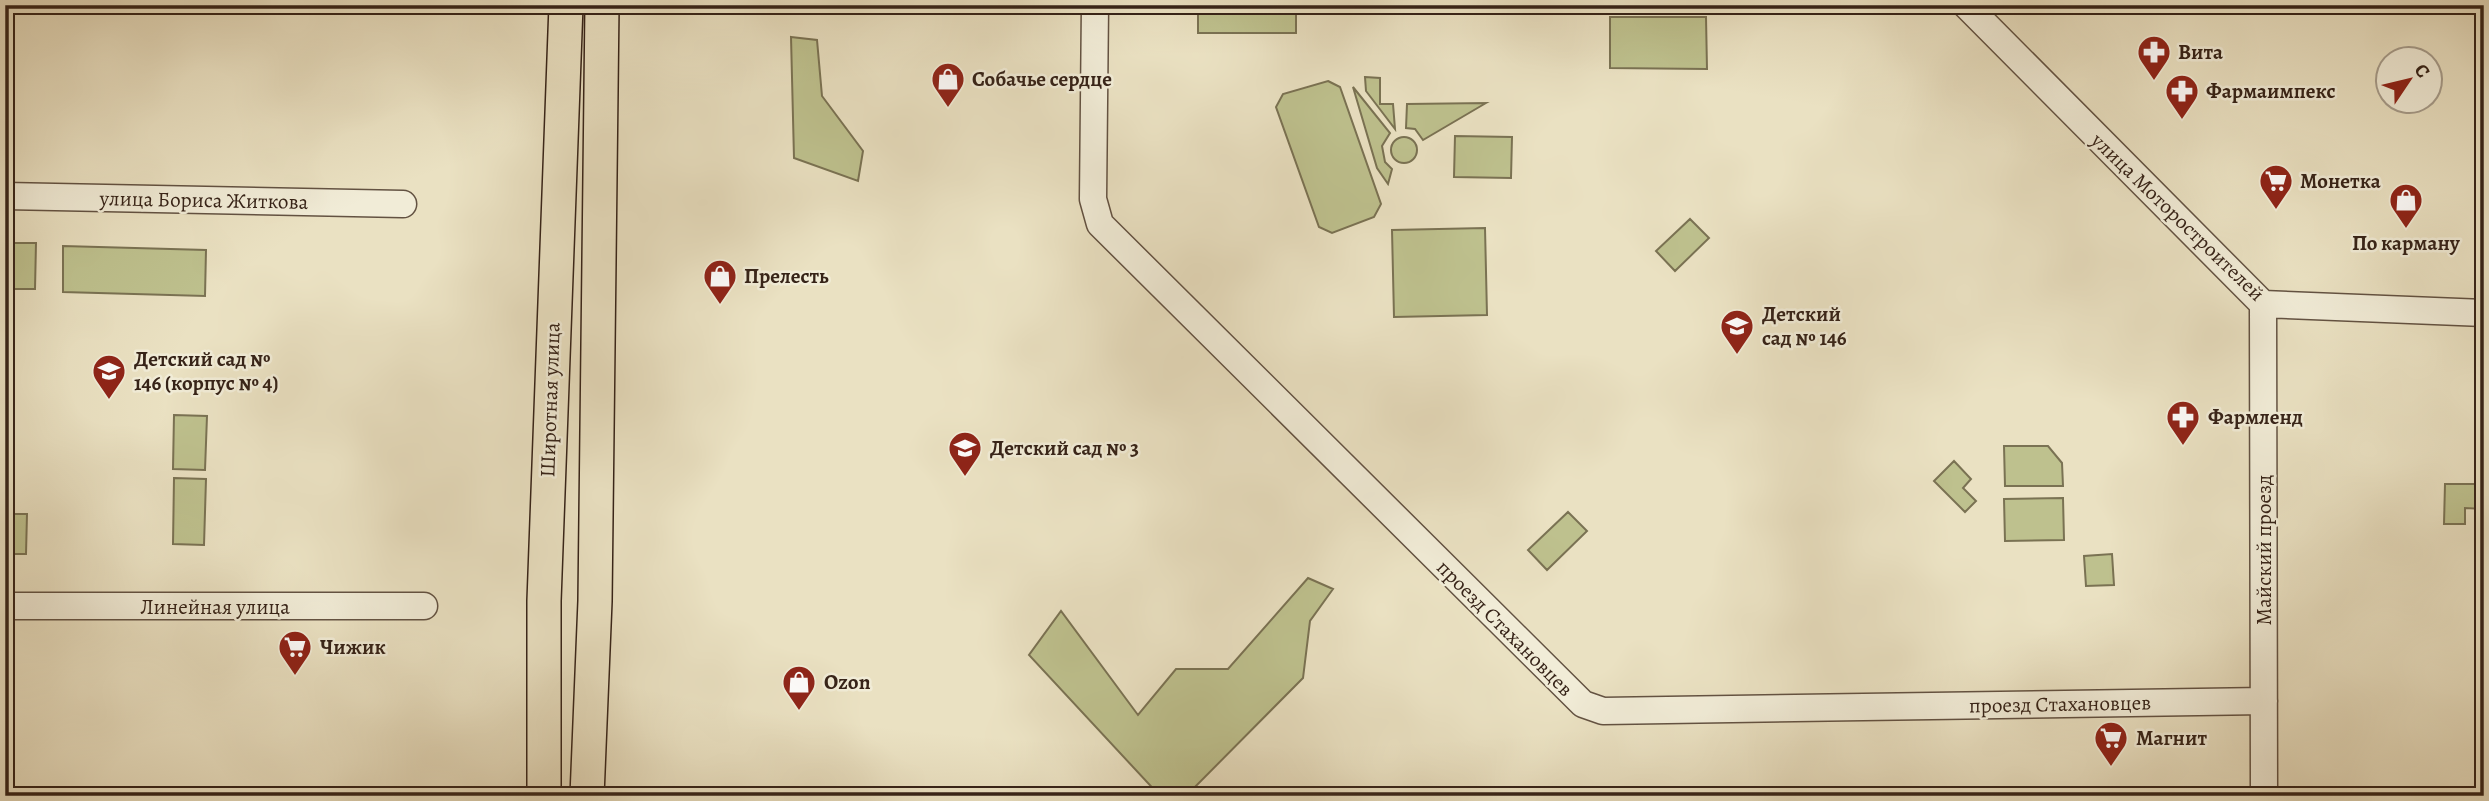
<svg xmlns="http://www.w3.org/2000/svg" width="2489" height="801" viewBox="0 0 2489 801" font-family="Alegreya,serif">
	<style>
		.green { fill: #bec18e; stroke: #7a7253; stroke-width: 2 }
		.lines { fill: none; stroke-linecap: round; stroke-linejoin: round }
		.minor-casing { stroke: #635242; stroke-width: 29 }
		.major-casing { stroke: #362318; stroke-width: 36 }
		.minor { stroke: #f1ecd7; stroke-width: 26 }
		.major { stroke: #eae1c2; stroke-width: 33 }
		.labels { text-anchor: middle; stroke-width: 5; stroke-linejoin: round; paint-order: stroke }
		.poi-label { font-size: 21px; font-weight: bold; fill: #362318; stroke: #f1ecd7; text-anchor: start }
		.street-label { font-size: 21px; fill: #362318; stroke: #f1ecd7 }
	</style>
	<rect width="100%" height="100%" fill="#eae1c2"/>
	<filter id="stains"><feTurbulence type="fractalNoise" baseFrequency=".00286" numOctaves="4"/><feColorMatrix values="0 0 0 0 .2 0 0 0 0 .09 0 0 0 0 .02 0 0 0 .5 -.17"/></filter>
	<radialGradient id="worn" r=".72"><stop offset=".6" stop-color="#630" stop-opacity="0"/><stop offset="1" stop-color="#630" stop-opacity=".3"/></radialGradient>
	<path class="green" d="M87,5H225L226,10L88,14Z
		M1198,5H1296V33H1198Z
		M1706,17L1707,69L1610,68V17Z
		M791,37L817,40L822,96L863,151L858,181L794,158Z
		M1365,77L1380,78V104H1393L1395,129L1366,91Z
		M1328,81L1340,87L1381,204L1374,217L1332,233L1319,227L1276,107L1283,94Z
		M1353,87L1390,133L1382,146L1385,162L1392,169L1388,184L1377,168Z
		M1486,103L1423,140L1415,129L1406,128L1407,104Z
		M1455,136L1512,137L1511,178L1454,177Z
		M1391 150a13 13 0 1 1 26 0a13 13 0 1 1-26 0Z
		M1690,219L1709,238L1675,271L1656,251Z
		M1485,228L1487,315L1394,317L1392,230Z
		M5,243H36L35,289H5Z
		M63,246L206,250L205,296L63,292Z
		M174,415L207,416L205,470L173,469Z
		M2004,446H2048L2062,463L2063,486H2005Z
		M1954,461L1971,479L1963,488L1976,501L1965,512L1934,481Z
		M174,478L206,479L204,545L173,544Z
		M2445,484H2484V509L2465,508V524H2444Z
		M2063,498L2064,540L2005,541L2004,499Z
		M1568,512L1587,531L1547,570L1528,550Z
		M5,514H27L26,554H5Z
		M2112,554L2114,585L2086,586L2084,556Z
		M1308,578L1333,589L1310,621L1303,678L1186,796H1160L1029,655L1061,611L1138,715L1176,669H1228Z"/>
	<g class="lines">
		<defs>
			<path id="minor" d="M1095,5L1093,199L1100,224L1583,704L1603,711L2264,701
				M1966,5L2263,304L2484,313
				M5,196L403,204
				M2263,304L2264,796
				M5,606H424"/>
			<path id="major" d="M544,796V601L566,5
				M587,796L595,601L602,5"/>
		</defs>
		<use href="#minor" class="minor-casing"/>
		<use href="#major" class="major-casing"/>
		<use href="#minor" class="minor"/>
		<use href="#major" class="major"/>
	</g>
	<defs>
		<symbol id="pharmacy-pin" viewBox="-11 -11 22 30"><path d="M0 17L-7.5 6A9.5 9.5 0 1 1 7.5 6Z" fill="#8f2418" stroke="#f1ecd7"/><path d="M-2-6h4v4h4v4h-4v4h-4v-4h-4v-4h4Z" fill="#fff"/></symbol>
		<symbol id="shop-pin" viewBox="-11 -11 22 30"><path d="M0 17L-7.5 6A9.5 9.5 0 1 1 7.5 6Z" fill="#8f2418" stroke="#f1ecd7"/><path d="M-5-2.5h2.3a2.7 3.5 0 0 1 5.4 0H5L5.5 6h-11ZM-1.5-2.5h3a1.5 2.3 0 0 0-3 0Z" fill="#fff"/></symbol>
		<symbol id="supermarket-pin" viewBox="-11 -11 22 30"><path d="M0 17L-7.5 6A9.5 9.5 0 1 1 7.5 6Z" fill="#8f2418" stroke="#f1ecd7"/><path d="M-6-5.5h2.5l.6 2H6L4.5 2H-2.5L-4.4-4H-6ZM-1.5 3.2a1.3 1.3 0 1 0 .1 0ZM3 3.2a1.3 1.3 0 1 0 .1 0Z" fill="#fff"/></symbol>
		<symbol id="school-pin" viewBox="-11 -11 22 30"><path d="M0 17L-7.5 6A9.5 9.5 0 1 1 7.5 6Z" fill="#8f2418" stroke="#f1ecd7"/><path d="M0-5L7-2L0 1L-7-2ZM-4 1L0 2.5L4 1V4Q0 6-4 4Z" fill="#fff"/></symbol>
	</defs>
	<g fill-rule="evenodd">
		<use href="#pharmacy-pin" x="2135" y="33" width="38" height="52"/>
		<use href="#shop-pin" x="929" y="60" width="38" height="52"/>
		<use href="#pharmacy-pin" x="2163" y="72" width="38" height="52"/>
		<use href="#supermarket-pin" x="2257" y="162" width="38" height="52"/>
		<use href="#shop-pin" x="2387" y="181" width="38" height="52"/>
		<use href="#shop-pin" x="701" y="257" width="38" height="52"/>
		<use href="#school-pin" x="1718" y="307" width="38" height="52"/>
		<use href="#school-pin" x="90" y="352" width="38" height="52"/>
		<use href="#pharmacy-pin" x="2164" y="398" width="38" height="52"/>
		<use href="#school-pin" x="946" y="429" width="38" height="52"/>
		<use href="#supermarket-pin" x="276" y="628" width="38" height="52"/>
		<use href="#shop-pin" x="780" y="663" width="38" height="52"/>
		<use href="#supermarket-pin" x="2092" y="719" width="38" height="52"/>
	</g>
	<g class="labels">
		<g class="poi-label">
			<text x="2178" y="59">Вита</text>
			<text x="972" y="86">Собачье сердце</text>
			<text x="2206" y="98">Фармаимпекс</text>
			<text x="2300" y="188">Монетка</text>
			<text x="2406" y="250" text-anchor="middle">По карману</text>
			<text x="744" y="283">Прелесть</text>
			<text x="1762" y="321">Детский<tspan x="1762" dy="24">сад № 146</tspan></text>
			<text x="134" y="366">Детский сад №<tspan x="134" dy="24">146 (корпус № 4)</tspan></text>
			<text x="2208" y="424">Фармленд</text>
			<text x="990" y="455">Детский сад № 3</text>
			<text x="320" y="654">Чижик</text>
			<text x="824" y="689">Ozon</text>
			<text x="2136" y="745">Магнит</text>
		</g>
		<g class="street-label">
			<text transform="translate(204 200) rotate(1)" y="7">улица Бориса Житкова</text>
			<text transform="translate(2178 217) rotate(44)" y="7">улица Моторостроителей</text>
			<text transform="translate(550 400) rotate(-88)" y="7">Широтная улица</text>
			<text transform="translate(2264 550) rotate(-90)" y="7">Майский проезд</text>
			<text x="215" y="614">Линейная улица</text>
			<text transform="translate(1505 628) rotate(45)" y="7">проезд Стахановцев</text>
			<text transform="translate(2060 704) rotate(-1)" y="7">проезд Стахановцев</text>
		</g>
	</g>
	<rect width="2489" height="801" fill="none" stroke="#eae1c2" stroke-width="28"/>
	<rect x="7" y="7" width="2475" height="787" fill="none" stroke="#362318" stroke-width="3.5"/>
	<rect x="14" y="14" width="2461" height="773" fill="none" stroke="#362318" stroke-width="2"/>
	<g transform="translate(2409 80) rotate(55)"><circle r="33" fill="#f1ecd7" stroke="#a69c8b" stroke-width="2"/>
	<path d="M0-5L12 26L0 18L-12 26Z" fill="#8f2418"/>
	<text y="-10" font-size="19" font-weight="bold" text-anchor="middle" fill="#362318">С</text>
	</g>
	<rect width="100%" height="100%" filter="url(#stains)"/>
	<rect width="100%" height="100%" fill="url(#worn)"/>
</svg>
